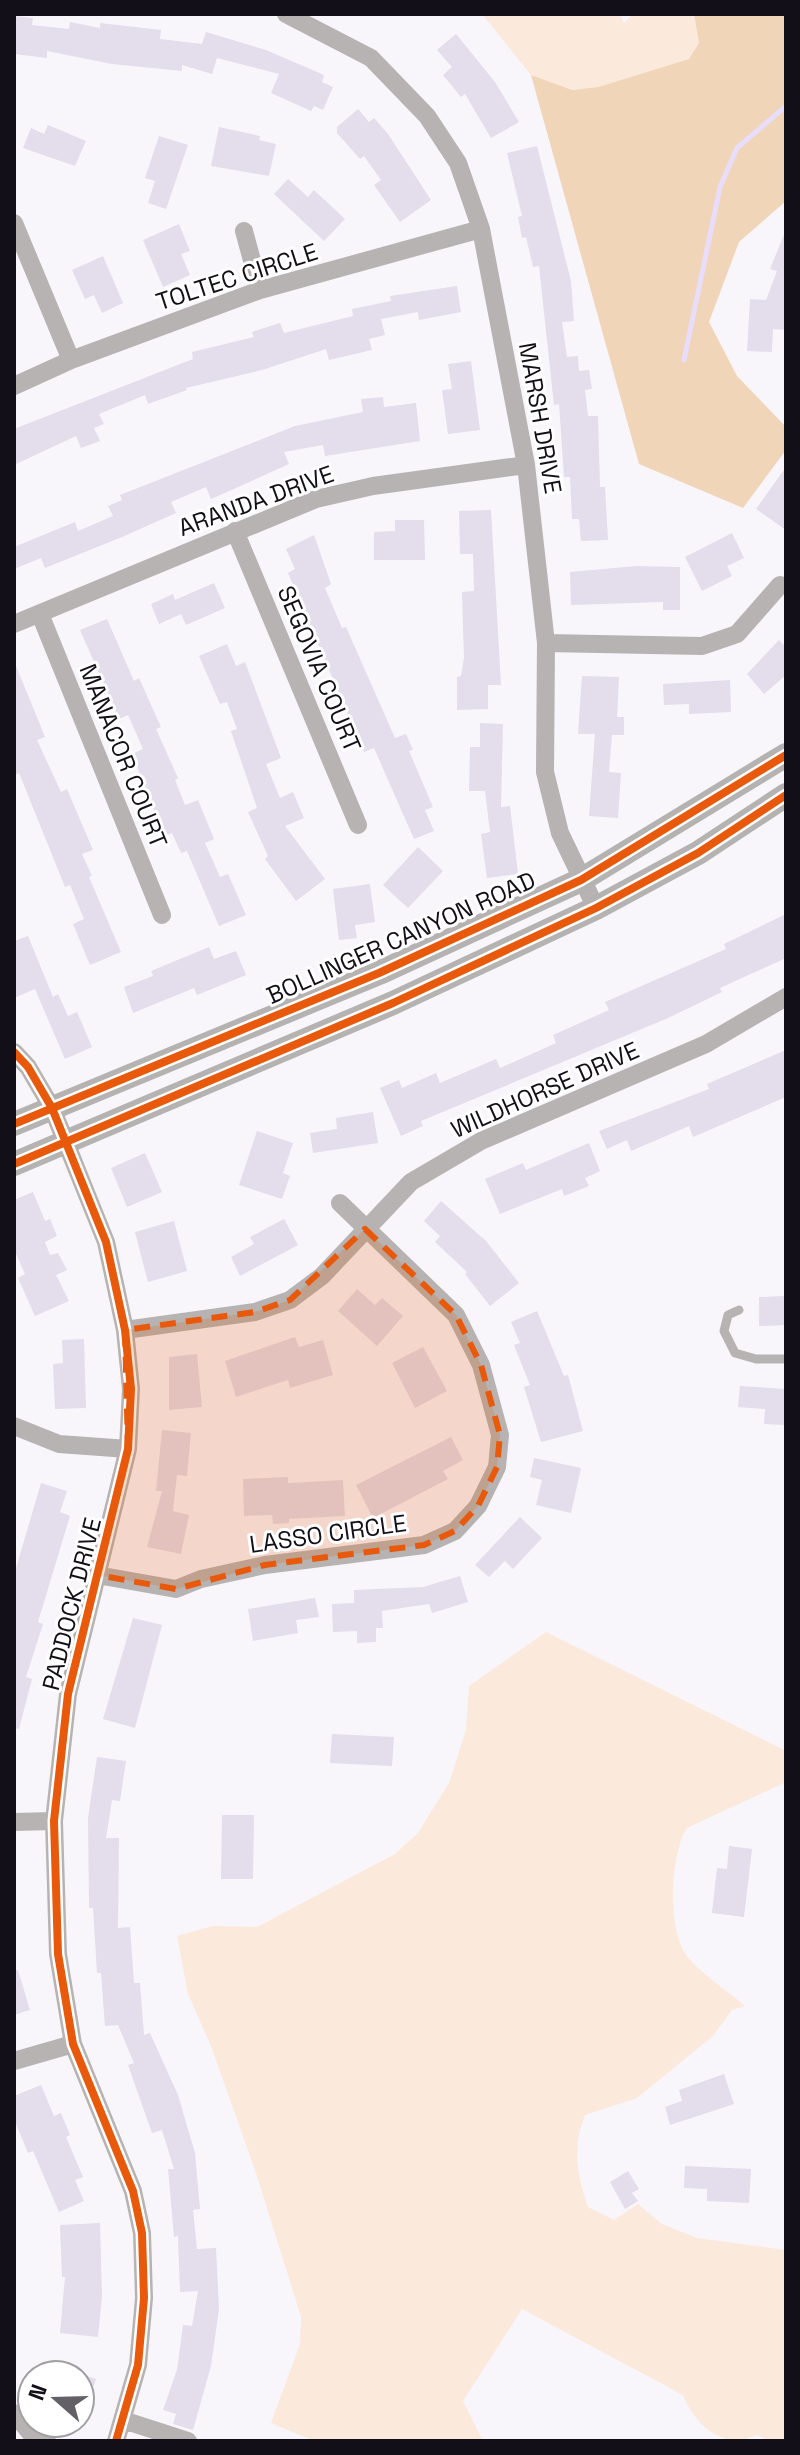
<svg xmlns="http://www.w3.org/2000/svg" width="800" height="2455" viewBox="0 0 800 2455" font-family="'Space Grotesk',sans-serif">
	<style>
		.green { fill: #fbeadb }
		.forest { fill: #f1d5b8 }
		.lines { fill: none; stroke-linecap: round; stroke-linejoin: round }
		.stream { stroke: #e8ddfa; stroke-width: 5 }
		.building { fill: #e3ddec }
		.lane { stroke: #b6b3b2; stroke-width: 9 }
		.street { stroke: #b6b3b2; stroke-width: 18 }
		.secondary { stroke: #b5b2b2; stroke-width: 24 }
		.cycleway-casing { stroke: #fff; stroke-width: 13 }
		.cycleway { stroke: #e8590c; stroke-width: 8 }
		.marked { fill: #e8590c; fill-opacity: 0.2; stroke: #e8590c; stroke-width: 6; stroke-dasharray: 16 10; stroke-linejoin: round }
		.labels { text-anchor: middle; stroke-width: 6; stroke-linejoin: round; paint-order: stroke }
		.street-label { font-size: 24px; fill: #130f18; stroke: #fff }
	</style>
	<rect width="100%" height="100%" fill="#f8f6fb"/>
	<path class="green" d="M482,14H620L624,23L633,14H694L699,43L689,59L598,87L571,90L531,75Z
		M546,1632L786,1751V1782L687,1828C670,1853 667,1931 687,1956C702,1975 727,1990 745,2006L732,2010L713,2036L637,2098L585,2115C572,2148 577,2174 588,2207L614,2220L638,2204L662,2224L697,2238L786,2250V2441H769L757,2435C723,2451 696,2426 683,2395L522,2309L463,2401L483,2441H314L271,2423L300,2344L301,2317L256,2173L211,2046L188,1994L177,1936L213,1926L257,1927L395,1854L418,1833L449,1783L466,1730L469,1686Z"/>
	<path class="forest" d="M694,14H786V201L739,242L709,322L737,376L786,427V450L743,508L639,464L531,75L572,90L598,87L689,59L699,43Z"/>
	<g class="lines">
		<path class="stream" d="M684,360L720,187L737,148L786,106"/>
	</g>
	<path class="building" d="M14,16L33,18L32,25L69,29L70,22L100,28V23L161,30L160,39L202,44L206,32L266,50L324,75L322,82L333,87L323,110L314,106L311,111L271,93L279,74L217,58L212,74L182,65V71L112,64L47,51V58L14,54Z
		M456,34L495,82L519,122L491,138L465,94L461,97L443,75L452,67L437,50Z
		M358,109L369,122L374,118L388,134L431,200L400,222L374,185L381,180L364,156L360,159L337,133V127Z
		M48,125L86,141L75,166L23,148L31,128L44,134Z
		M219,127L260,136L259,140L276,144L269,176L211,166Z
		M159,136L188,145L166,209L148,203L155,181L145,178Z
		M537,146L571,281L574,321L562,322L567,357L578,356L579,371L589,370L592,389L585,390L588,416H598L600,487H605L608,540L581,541L579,519H572L570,477H564L559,404L554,405L539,266L533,267L526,237L522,238L518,217L522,216L507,153Z
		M288,179L308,197L314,190L345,219L324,241L274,194Z
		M179,224L190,251L181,254L190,275L163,287L143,240Z
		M786,230V330L773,329L772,352L747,351L750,299L766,300L777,271L770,269Z
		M103,256L123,303L102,313L94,295L85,299L72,270Z
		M457,286L461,312L419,320L418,312L381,319L385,335L369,339L372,350L329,360L326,349L262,370L186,388L187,390L148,404L145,395L99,414L104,424L94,428L100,441L81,448L76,436L14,465V429L193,359L192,352L254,337L252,332L280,323L284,333L353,316L352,309L391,301L390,296Z
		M471,361L480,430L448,434L442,390L452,389L448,364Z
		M383,397L384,407L416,403L420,441L325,456L323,445L284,452L289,464L236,488L211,499L206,487L171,502L176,513L122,537L45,568L41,558L14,569V547L75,522L78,531L113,516L108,506L122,500L120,495L295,426L363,412L361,399Z
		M786,467V530L756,509Z
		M491,510L501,685H488V709L457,710V677L461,676L464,658L462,592L474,591L473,554H460L459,511Z
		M395,520H424L425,560H374V532L395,531Z
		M732,533L744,558L727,566L732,576L702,591L685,557Z
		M314,535L331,584L325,588L342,628L346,627L395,738L406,734L413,750L409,751L433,807L425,810L434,831L414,839L374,748L364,752L288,573L295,569L286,549Z
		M637,566L680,567V610H663V602L571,605L570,572Z
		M214,583L225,608L186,625L181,614L159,624L151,604L173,594L175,600Z
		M107,619L134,681L139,678L161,727L156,729L178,778L175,780L185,805L198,800L214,839L205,843L220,877L228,874L246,915L219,926L187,851L181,853L172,833L164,836L132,754L143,749L128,715L119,719L80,630Z
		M779,640L786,647V675L764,694L747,674Z
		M227,644L236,666L245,662L281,758L266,764L280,798L293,792L304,818L285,826L325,879L296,901L265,859L268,856L248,812L257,808L231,731L237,729L227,702L220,704L199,656Z
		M14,661L45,737L37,740L61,792L67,789L93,850L82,854L92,876L89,877L121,952L90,965L73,924L84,919L70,885L65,887L19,773L14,775Z
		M582,676L619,677L617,717H624V735H612L609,772L621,773L618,818L589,816L595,734H578Z
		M730,680L731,712L689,714V704L664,705L663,684Z
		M480,723L503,724L501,807L510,806L518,874L487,878L481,834L490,832L485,791H469L470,747H480Z
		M418,847L443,871L408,908L383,885Z
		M370,884L375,922L355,925L357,938L339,940L333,889Z
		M786,914V958L720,988L722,992L668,1018L421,1121L423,1126L401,1136L380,1088L399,1080L402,1088L436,1073L440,1083L496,1059L500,1068L534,1053L556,1043L553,1035L609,1010L605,1002L726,949L724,944Z
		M28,936L53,997L58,994L68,1016L77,1012L92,1047L65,1059L35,989L14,998V941Z
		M209,947L214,959L236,951L246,975L197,995L194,988L133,1013L124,987L153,976L151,971Z
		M786,1050V1097L693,1137L689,1126L631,1151L627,1140L607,1149L599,1131L709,1089L707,1084Z
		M373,1112L378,1143L313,1153L310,1133L337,1129L336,1118Z
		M257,1131L293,1143L283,1173L290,1176L282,1199L239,1185Z
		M589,1143L600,1171L585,1178L589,1186L564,1196L562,1189L500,1214L485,1179L523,1163L526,1170Z
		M145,1153L162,1192L127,1207L111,1168Z
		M33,1192L45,1221L50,1219L57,1236L45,1242L50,1255L58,1253L67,1270L56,1275L69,1301L35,1316L18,1278L25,1274L14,1249V1200Z
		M441,1201L486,1241L519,1283L490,1306L465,1274L467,1272L435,1242L440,1236L424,1221Z
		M284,1219L298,1245L240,1276L231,1257L254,1244L250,1237Z
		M174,1221L187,1271L148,1282L135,1232Z
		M357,1289L375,1305L382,1298L403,1316L377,1346L338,1311Z
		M786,1296V1325L759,1326V1297Z
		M537,1311L564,1376L568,1375L583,1431L541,1442L524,1387L530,1385L514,1345L520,1343L511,1322Z
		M295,1337L299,1347L323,1340L333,1375L290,1388L288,1380L236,1397L225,1361Z
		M84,1339L86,1408L55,1409L53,1364L63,1363L62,1340Z
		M423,1347L447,1391L415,1408L392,1363Z
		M197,1354L202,1407L169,1410V1357Z
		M740,1386L786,1389V1425L764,1424L765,1409L738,1407Z
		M162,1430L191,1433L187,1476L177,1475L173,1511L189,1515L181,1554L147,1547L162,1491H156Z
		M451,1437L463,1460L443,1471L448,1479L373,1518L356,1485Z
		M534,1458L581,1468L571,1513L536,1505L542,1480L530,1477Z
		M288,1477V1483L343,1480L345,1516L289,1519V1523L273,1524L272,1515L244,1516L243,1479Z
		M41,1483L67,1491L60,1512L70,1516L38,1622L43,1624L26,1677L32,1679L19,1729L14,1728V1575Z
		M520,1517L542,1538L513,1569L505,1561L489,1577L475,1565Z
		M460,1576L468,1602L432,1613L429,1604L382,1611L383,1628H376V1642L357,1643V1631L333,1632L332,1604L354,1603V1590L423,1587Z
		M315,1598L319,1617L296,1620L298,1633L253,1641L248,1609Z
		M133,1618L162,1625L135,1728L103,1719Z
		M332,1734L394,1737L392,1766L330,1763Z
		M97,1757L126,1761L120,1801L112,1800L106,1838H119L118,1928L130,1927L134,1983H140L144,2035L150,2033L178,2095L195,2153L200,2209L193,2210L197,2249L216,2248L219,2309L211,2366L193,2430L173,2424L176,2414L163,2410L177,2370L183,2325L192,2326L198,2291L180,2292L178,2236L174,2237L168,2169H174L162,2130L152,2133L128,2065L134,2063L118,2025L105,2026L101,1973H97L93,1908H89L88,1818Z
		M222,1815H254L253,1879H221Z
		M729,1846L752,1849L744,1917L712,1913L717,1868L727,1869Z
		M18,1970L30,2010L14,2015V1971Z
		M724,2074L734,2104L670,2125L665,2107L682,2101L679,2090Z
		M41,2085L54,2116L61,2113L70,2135L66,2137L83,2177L75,2180L84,2201L59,2212L33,2151L28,2153L14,2119V2096Z
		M685,2166L751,2169L749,2203L707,2201V2189L684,2188Z
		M628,2171L639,2189L632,2193L638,2201L625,2209L610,2182Z
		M100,2223L102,2297L98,2337L60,2333L65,2277H62L60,2225Z
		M80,2374L96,2379L83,2419L80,2418Z"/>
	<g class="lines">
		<path class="lane" d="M739,1310L728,1315L724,1331L735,1353L756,1359H786"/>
		<path class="street" d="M286,14L371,58L427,116L458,163L481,229L526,465L546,643L545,772L560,833L596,908
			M14,223L71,360
			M244,231L260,290
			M14,386L71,360L260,290L481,229
			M235,531L358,825
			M40,614L162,915
			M14,624L316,499L373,486L526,465
			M546,643L702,646L737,634L780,585
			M14,1052L28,1067L52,1108L106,1242L125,1330L131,1389L128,1449L68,1694L54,1821L58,1954L73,2044L133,2191L142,2233L144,2298L138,2365L116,2441
			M125,1330L255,1312L290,1300L322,1276L411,1182L481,1141L706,1044L786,997
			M14,1426L59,1444L128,1449
			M97,1575L176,1589L201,1579L265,1565L424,1545L455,1531L478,1506L497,1467L500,1435L481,1365L456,1315L340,1203
			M14,1822L54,1821
			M14,2061L73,2044
			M14,2413L32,2435L47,2441
			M123,2420L188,2441"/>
		<path class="secondary" d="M14,1124L379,973L581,880L786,755
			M14,1164L393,1003L596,908L698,853L786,795"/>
		<defs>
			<path id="cycleway" d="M14,1052L28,1067L52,1108L106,1242L125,1330L131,1389L128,1449L68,1694L54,1821L58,1954L73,2044L133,2191L142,2233L144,2298L138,2365L116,2441
				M14,1124L379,973L581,880L786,755
				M14,1164L393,1003L596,908L698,853L786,795"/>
		</defs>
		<use href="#cycleway" class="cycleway-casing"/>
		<use href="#cycleway" class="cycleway"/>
	</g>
	<path class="marked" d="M365,1229L456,1315L481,1365L500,1435L497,1467L478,1506L455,1531L424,1545L265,1565L176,1589L97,1575L128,1449L125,1330L255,1312L290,1300Z"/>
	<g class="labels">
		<g class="street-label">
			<text transform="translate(237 277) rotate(-18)" y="8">TOLTEC CIRCLE</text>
			<text transform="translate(540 418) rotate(80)" y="8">MARSH DRIVE</text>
			<text transform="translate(256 501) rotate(-20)" y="8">ARANDA DRIVE</text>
			<text transform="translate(319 669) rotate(67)" y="8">SEGOVIA COURT</text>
			<text transform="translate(123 756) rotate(68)" y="8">MANACOR COURT</text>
			<text transform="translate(401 938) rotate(-24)" y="8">BOLLINGER CANYON ROAD</text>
			<text transform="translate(545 1090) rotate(-24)" y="8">WILDHORSE DRIVE</text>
			<text transform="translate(328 1534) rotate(-8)" y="8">LASSO CIRCLE</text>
			<text transform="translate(72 1604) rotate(-76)" y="8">PADDOCK DRIVE</text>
		</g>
	</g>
	<rect width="800" height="2455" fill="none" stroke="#130f18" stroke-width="32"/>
	<g transform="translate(56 2399) rotate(290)"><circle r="38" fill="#ffffff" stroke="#a19fa3" stroke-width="2"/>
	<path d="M0-6L14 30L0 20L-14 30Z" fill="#636067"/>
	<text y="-12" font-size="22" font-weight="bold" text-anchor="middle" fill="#130f18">N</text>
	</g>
</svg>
